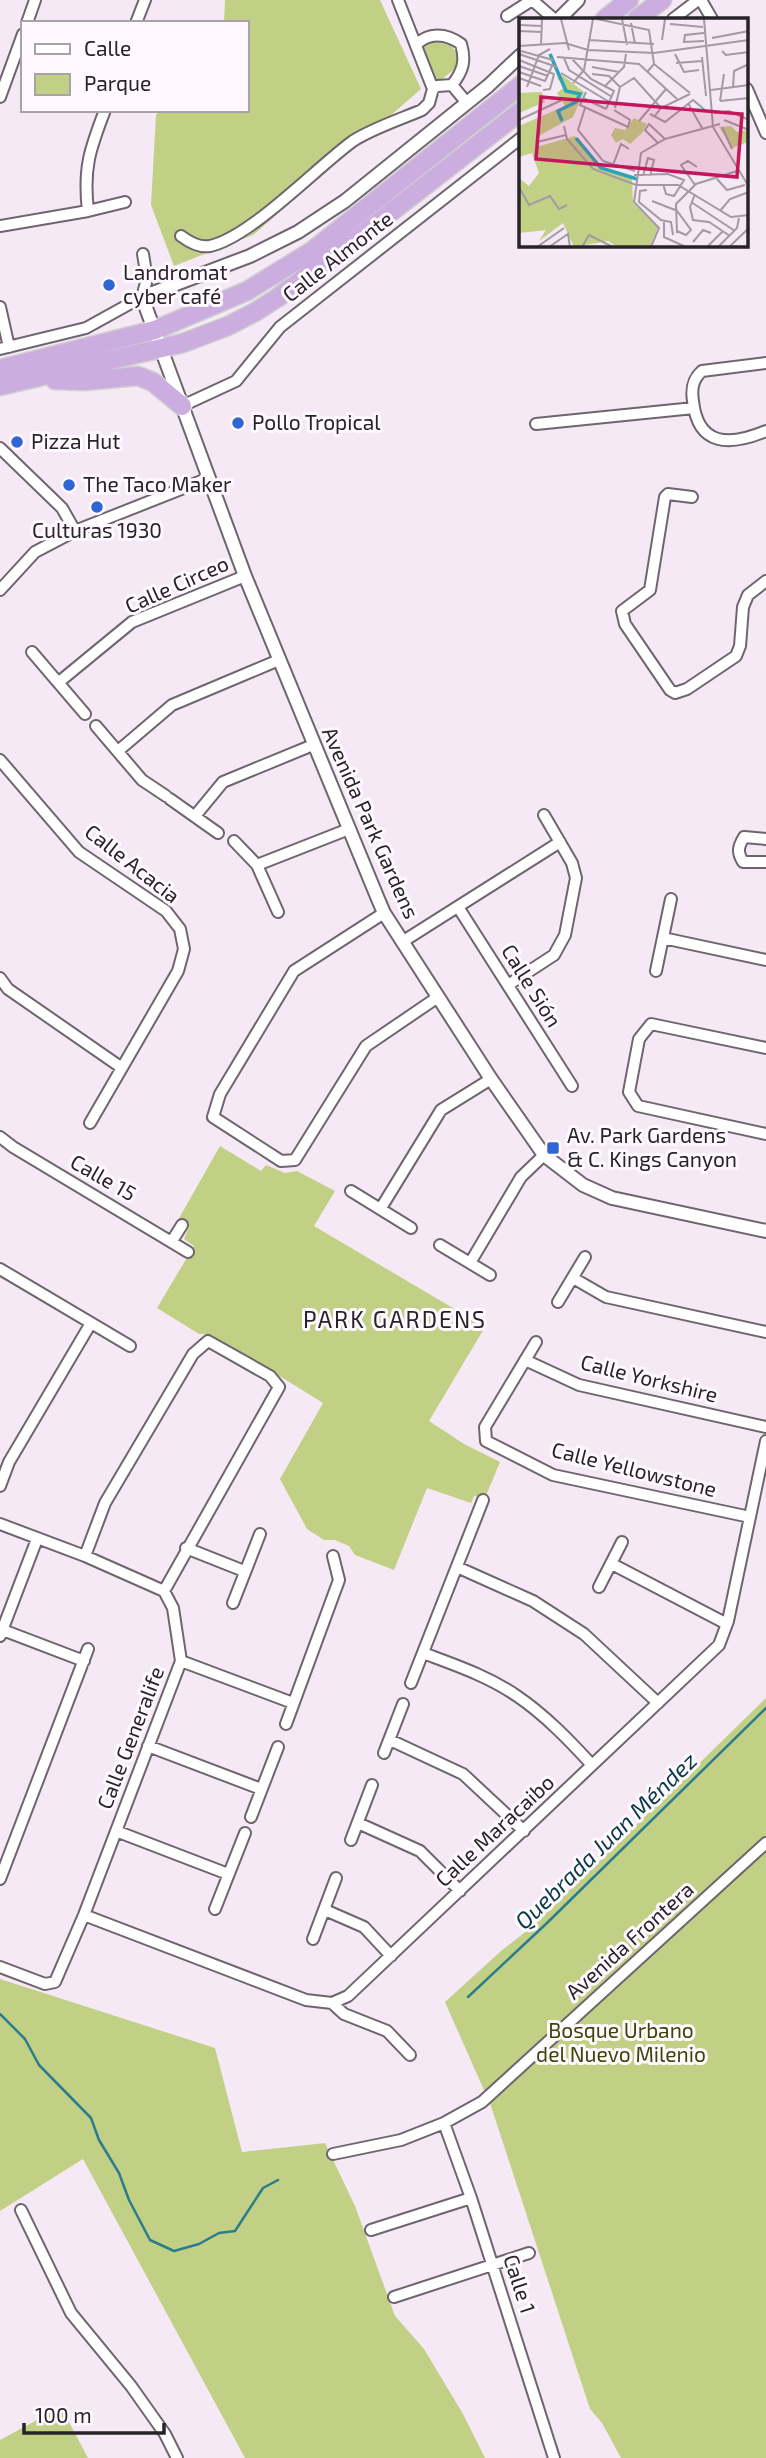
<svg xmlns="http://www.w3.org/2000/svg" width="766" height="2458" viewBox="0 0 766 2458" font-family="'Exo 2',sans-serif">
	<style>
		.green { fill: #c1d085 }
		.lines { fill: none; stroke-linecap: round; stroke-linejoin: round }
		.stream { stroke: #2b7d8b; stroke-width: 2.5 }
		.minor-casing { stroke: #6f656f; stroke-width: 14 }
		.tertiary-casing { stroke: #6f656f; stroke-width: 16 }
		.trunk-casing { stroke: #d0cfd0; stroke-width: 21 }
		.minor { stroke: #fff; stroke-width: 10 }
		.tertiary { stroke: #fff; stroke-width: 12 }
		.trunk { stroke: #cbaedf; stroke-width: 18 }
		.poi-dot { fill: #2f66d4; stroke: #fff8ff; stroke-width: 2.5 }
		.labels { text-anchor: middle; stroke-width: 6; stroke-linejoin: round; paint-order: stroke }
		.street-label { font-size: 21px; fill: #282328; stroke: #fff8ff }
		.poi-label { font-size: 21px; fill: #282328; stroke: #fff8ff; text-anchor: start }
		.park-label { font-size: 21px; fill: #3c4508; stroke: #fff8ff }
		.neighbourhood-label { font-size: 23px; letter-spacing: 2px; fill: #282328; stroke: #fff8ff }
		.water-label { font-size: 23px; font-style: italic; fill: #063b44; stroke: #fff8ff }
		.inset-river { fill: none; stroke: #2ca3b6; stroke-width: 3.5 }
		.inset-road { fill: none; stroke: #a39aa3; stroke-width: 2 }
		.view { fill: #c2185b; fill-opacity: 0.15; stroke: #c2185b; stroke-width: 3.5 }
		.inset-edge { fill: none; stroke: #282328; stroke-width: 3.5 }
	</style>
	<rect width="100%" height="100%" fill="#f5e9f5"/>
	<path class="green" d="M225,0H380L421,89L253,235L174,266L151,205L156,115L160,110H247V23H224Z
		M429,41L451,45L458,55L457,67L441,80H434L421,51L424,44Z
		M220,1146L261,1171L266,1165L285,1173L297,1171L335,1191L314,1226L485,1327L429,1421L464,1444L500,1462L485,1498L474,1496L471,1503L427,1488L394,1570L355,1555L349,1546L335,1540H324L307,1529L280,1479L323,1403L262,1365L206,1334H199L157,1308L194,1246L184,1239L189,1227L178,1220Z
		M766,1698V2458H621L602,2423L590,2409L491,2106L445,2002L501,1951L533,1926Z
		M0,1979L215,2048L242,2152L325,2143L355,2206L395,2316L424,2349L463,2414L485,2458H245L83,2159L0,2211Z
		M61,2407L88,2458H0V2440Z"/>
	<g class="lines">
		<path class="stream" d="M468,1997L548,1922L766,1708
			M0,2014L25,2039L39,2065L91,2118L99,2140L119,2173L129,2200L150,2240L174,2251L199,2244L219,2233L235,2231L263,2188L278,2180"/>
		<defs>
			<path id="minor" d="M398,0L433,89L437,86L452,85L467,103
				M532,0L554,19
				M701,0L712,19
				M507,16L532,0
				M673,19L698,0
				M27,23L35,0
				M136,23L145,0
				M416,45C428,32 446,33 461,44C466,61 463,71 452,85
				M747,89L766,133
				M0,97L23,34
				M88,211C83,168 90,149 105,110
				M0,226L88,211L125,202
				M181,236C189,242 199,248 210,246C251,237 317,167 353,141C371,129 401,119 422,110L429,103L433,89
				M0,307L9,347
				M0,349L86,328L142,297L147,279L143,254
				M766,363L702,371C693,379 691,388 693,401C698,447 730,446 766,431
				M182,406L236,381L280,327L521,138
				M536,424L694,408
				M0,448L62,508L75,531
				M692,497L668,494L665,497L650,590L622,611L625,624L670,690L675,693L687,689L736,656L740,646L743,607L748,595L766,581
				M0,590L35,552L75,531L209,478
				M32,652L85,714
				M59,682L132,622L245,576
				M96,726L142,780L166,796
				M118,751L172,705L279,660
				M0,760L79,852L166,911L180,929L184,949L178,971L90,1123
				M170,799L218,833
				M195,816L223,782L313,745
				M766,839L744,837C738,847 737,852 743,862H766
				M234,841L257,865L278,912
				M257,865L349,829
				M458,907L572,1086
				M384,913L294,971L220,1094L213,1117L281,1161L295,1160L366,1046L438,997
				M663,938L766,960
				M402,942L560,842
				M656,971L671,899
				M0,978L8,989L122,1068
				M508,985L554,955L565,935L576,878L572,863L544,815
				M766,1048L651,1024L639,1039L629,1092L638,1106L766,1134
				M0,1137L13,1147L188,1252
				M351,1191L411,1228
				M381,1208L441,1110L491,1079
				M172,1241L182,1225
				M440,1245L490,1275
				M470,1263L521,1177L544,1155
				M0,1269L130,1346
				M573,1278L606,1297L766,1332
				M558,1302L585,1257
				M536,1342L485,1427L486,1441L553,1475L750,1517
				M525,1360L579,1385L766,1427
				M0,1486L9,1462L91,1323
				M0,1524L85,1556L164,1591
				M186,1548L244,1571
				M612,1564L727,1624
				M457,1567L533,1601L584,1634L658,1703
				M599,1587L622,1542
				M233,1603L260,1534
				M0,1629L84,1661
				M0,1636L37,1539
				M423,1653C455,1665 488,1676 517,1696C545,1715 569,1740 592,1765
				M181,1661L293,1703
				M411,1683L483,1500
				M286,1724L339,1580L333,1556
				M390,1740L463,1774L524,1831
				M148,1746L261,1789
				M384,1753L403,1704
				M251,1817L278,1747
				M358,1823L420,1851L460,1891
				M116,1831L228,1874
				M351,1840L372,1785
				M0,1879L88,1649
				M215,1909L245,1833
				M325,1910L364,1927L391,1956
				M84,1915L306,2000L332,2003L348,1996L719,1645L728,1621L766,1441
				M313,1939L336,1878
				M0,1967L45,1984L55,1982L84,1915L181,1661L173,1608L164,1591L279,1387L270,1376L208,1341L193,1354L105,1503L85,1556
				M332,2003L344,2014L387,2031L410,2055
				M444,2123L471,2198L554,2458
				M333,2154L401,2140L444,2123L482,2102L766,1843
				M21,2210L71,2313L131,2386L165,2434L177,2458
				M371,2230L471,2198
				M394,2297L529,2253"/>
			<path id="tertiary" d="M559,19L578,0
				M521,55L488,86L345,201L298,232L250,256L142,297L245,576L378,899L384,913L491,1079L544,1155L583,1185L612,1198L766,1231"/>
			<path id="trunk" d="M605,19L629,0
				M637,19L662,0
				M0,369L155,330L247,291L312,251L521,85
				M55,380L84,381L138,376L153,382L182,406
				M0,386L183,343L228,326L255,312L277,298L346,247L521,111"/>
		</defs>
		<use href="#minor" class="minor-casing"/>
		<use href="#tertiary" class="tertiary-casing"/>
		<use href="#trunk" class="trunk-casing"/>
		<use href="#minor" class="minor"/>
		<use href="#tertiary" class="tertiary"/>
		<use href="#trunk" class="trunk"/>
	</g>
	<g class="poi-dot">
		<circle cx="109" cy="285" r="7"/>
		<circle cx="238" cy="423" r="7"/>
		<circle cx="17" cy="442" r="7"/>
		<circle cx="69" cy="485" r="7"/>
		<circle cx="97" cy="507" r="7"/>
		<rect x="546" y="1141" width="14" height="14" rx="3.5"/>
	</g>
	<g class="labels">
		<g class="street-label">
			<text transform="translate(338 257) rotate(-38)" y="7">Calle Almonte</text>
			<text transform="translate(177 585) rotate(-24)" y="7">Calle Circeo</text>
			<text transform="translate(370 823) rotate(66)" y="7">Avenida Park Gardens</text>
			<text transform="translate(132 864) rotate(38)" y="7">Calle Acacia</text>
			<text transform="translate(531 986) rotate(58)" y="7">Calle Sión</text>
			<text transform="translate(103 1178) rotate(30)" y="7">Calle 15</text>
			<text transform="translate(649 1379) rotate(14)" y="7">Calle Yorkshire</text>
			<text transform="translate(634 1470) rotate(14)" y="7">Calle Yellowstone</text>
			<text transform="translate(131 1738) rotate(-69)" y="7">Calle Generalife</text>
			<text transform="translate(495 1831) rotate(-43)" y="7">Calle Maracaibo</text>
			<text transform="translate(630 1941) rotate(-42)" y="7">Avenida Frontera</text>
			<text transform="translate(519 2284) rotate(72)" y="7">Calle 1</text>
		</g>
		<g class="poi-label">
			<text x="123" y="280">Landromat<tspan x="123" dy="24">cyber café</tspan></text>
			<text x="252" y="430">Pollo Tropical</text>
			<text x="31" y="449">Pizza Hut</text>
			<text x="83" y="492">The Taco Maker</text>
			<text x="97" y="538" text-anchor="middle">Culturas 1930</text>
			<text x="567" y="1143">Av. Park Gardens<tspan x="567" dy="24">&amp; C. Kings Canyon</tspan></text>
		</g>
		<g class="park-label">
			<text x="621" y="2038">Bosque Urbano<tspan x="621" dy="24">del Nuevo Milenio</tspan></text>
		</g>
		<g class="neighbourhood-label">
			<text x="395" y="1328">PARK GARDENS</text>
		</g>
		<g class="water-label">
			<text transform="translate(606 1841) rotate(-44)" y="8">Quebrada Juan Méndez</text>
		</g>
	</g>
	<g transform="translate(519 18)">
		<rect width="229" height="229" fill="#f5e9f5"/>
		<path d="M43,57L65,74L54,99L18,119L17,129L56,118L79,147L113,158L114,185L139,209L131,229H99L89,223L55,229L44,205L20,223L27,212L0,215V160L10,168L20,155L13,135L0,139V108L46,88L38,75L46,69L38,60ZM23,74L26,84L0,95V75ZM115,100L128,106L123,115L111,126L104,121L97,125L92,117L96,110L106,112ZM212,108L218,114L229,112V124L213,130L200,109Z" fill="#c1d085"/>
		<path class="inset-river" d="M31,36L47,73L61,76L57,84L39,93L43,103M57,120L82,150L118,161"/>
		<path class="inset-road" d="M42,1L50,32M78,1L130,12L135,46L129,53M103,1L108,27M185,1L194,109L230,169M112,5L116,26M151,6L184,9M0,7L23,8M0,13L23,14M185,15L166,17L165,24L185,23M193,20L230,13M70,22L135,26M143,22L146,1M22,27L23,1M0,28L46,25L69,32L135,35L230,22M2,33L34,42M203,33L207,37L230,34M0,36L38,49M156,36L165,54L180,52M38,39L120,46L158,81M183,39L187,78M45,40L50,52L93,79M52,40L72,61L95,73L87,91M0,42L35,56L31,71L24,72M157,45L183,43M135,46L171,75M0,48L29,58M73,49L100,54M0,54L26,63L33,48M42,55L97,88M73,56L90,58L101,69M0,60L22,68M54,65L65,52L74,1M86,68L105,49L107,36M8,69L20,37L31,31M101,69L115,60L142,90M214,70L215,53L230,46M192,72L230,67M67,74L61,87L109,109L111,102L95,92M64,80L87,91M201,83L230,80M201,83L205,56M169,85L183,110M66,90L59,112L84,143L116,153M96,90L101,69M195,95L210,93L230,102M131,96L146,104L174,82L186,92M135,99L142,90L171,76M0,102L43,82M205,102L230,112M120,103L147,71M45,108L48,121L74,151L117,167H159L212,199L230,197M203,109L213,131M18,124L47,117M139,125L126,112L130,106L146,121M94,147L102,126L110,131M115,157L149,156L165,162L155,178L147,176L144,166M124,158L129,140L135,142L131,158M198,161L208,172L226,167M176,167L162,147L169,143L178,149M0,169L10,187L31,178L40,191L48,187M128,172L121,173L120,184L142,202L152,204L154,217M176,176L171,189L174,202L190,204L211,218M133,183L156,192M172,184L216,213M156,190L172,212L167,217L158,213M201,193L211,181L230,174M145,204V219L167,229M158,215L157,186L177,166L218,153M174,224L184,212L192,215M189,228L204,213M18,229L45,210M30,229L49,216L51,229M63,229L70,217L94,229M132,229L140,210L115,184L122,135L146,121L201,106M199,229L218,210L220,200M210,229L230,210"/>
		<path class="view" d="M22,79L223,96L218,159L17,141Z"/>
		<rect width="229" height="229" class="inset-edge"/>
	</g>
	<rect x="21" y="21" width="228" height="91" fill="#fff8ff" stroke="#a9a3a9" stroke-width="2"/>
	<rect x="35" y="44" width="35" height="10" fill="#ffffff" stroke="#a9a3a9" stroke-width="2"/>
	<text x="84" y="56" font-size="21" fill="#282328">Calle</text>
	<rect x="35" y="74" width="35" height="21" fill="#c1d085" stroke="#a9a3a9" stroke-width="2"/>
	<text x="84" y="91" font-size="21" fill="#282328">Parque</text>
	<path d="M24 2423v10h140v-10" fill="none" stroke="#282328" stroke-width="3.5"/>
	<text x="35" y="2423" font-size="21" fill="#282328" stroke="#fff8ff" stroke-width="5" paint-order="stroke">100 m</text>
</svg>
